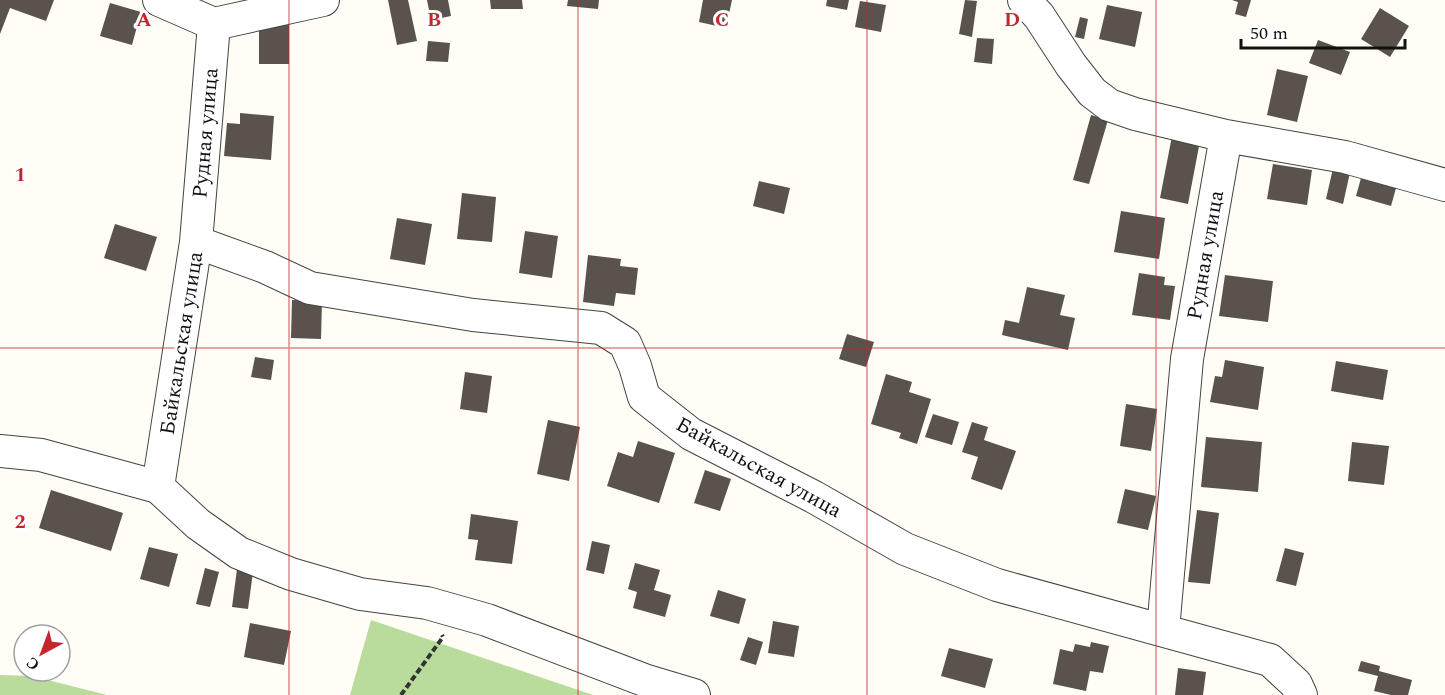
<svg xmlns="http://www.w3.org/2000/svg" width="1445" height="695" viewBox="0 0 1445 695" font-family="Spectral,serif">
	<style>
		.forest { fill: #b9dc9c }
		.building { fill: #5a524d }
		.lines { fill: none; stroke-linecap: round; stroke-linejoin: round }
		.minor-casing { stroke: #444; stroke-width: 34 }
		.path { stroke: #333; stroke-width: 4; stroke-dasharray: 6 3; stroke-linecap: butt }
		.minor { stroke: #fff; stroke-width: 32 }
		.grid { fill: none; stroke: #c4262e; stroke-width: 1.5; stroke-opacity: 0.55 }
		.labels { text-anchor: middle; stroke-width: 6; stroke-linejoin: round; paint-order: stroke }
		.street-label { font-size: 21px; fill: #111; stroke: #fff }
		.grid-label { font-size: 20px; text-anchor: middle; font-weight: bold; fill: #c4262e; stroke: #fff; stroke-width: 6; stroke-linejoin: round; paint-order: stroke }
	</style>
	<rect width="100%" height="100%" fill="#fffdf5"/>
	<path class="forest" d="M371,620L593,695H350Z
		M0,675L32,676L107,695H0Z"/>
	<path class="building" d="M0,0H54L46,21L10,8L0,34Z
		M388,0H408L417,41L397,45Z
		M427,0H448L451,16L431,20Z
		M490,0H522L523,9H491Z
		M568,0H599L598,9L567,6Z
		M703,0H732L726,28L699,22Z
		M827,0H849L847,10L826,6Z
		M965,0L977,1L972,37L959,34Z
		M1251,0L1246,17L1235,14L1238,2L1232,0Z
		M860,1L886,5L881,32L855,27Z
		M110,3L141,12L132,45L100,36Z
		M1107,5L1142,12L1135,47L1099,39Z
		M1380,8L1409,26L1390,57L1361,39Z
		M1080,17L1088,19L1084,39L1075,37Z
		M259,21H289V64H259Z
		M977,38L994,39L992,64L974,62Z
		M1318,40L1350,52L1341,75L1309,63Z
		M428,41L450,43L448,62L426,61Z
		M1277,69L1308,76L1297,122L1267,115Z
		M240,113L274,116L271,160L224,156L227,123L240,124Z
		M1091,115L1108,120L1089,184L1073,180Z
		M1172,136L1200,141L1188,204L1160,198Z
		M1273,164L1312,170L1307,205L1267,199Z
		M1334,164L1351,168L1343,204L1326,199Z
		M1363,171L1398,181L1391,206L1356,196Z
		M759,181L790,188L784,214L753,206Z
		M462,193L496,197L492,242L457,239Z
		M1121,211L1165,218L1159,259L1114,252Z
		M397,218L432,224L425,265L390,259Z
		M115,224L157,237L146,271L104,258Z
		M525,231L558,236L552,278L519,273Z
		M588,255L621,259L620,266L638,268L635,295L616,293L614,306L583,302Z
		M1139,273L1165,277L1164,285L1175,286L1170,320L1132,315Z
		M1225,275L1273,281L1268,322L1219,316Z
		M1027,287L1065,295L1060,315L1075,318L1068,350L1002,335L1005,320L1019,323Z
		M292,300L322,301L321,339L291,338Z
		M847,334L874,342L866,367L839,359Z
		M255,357L274,360L271,380L251,377Z
		M1225,360L1264,367L1258,410L1210,402L1215,376L1222,377Z
		M1336,361L1388,370L1383,400L1331,391Z
		M465,372L492,376L487,413L460,409Z
		M886,374L912,382L909,392L931,399L917,444L899,438L901,433L871,424Z
		M1126,404L1157,409L1151,451L1120,446Z
		M933,414L959,422L952,445L925,437Z
		M548,420L580,427L569,481L537,474Z
		M972,422L988,427L984,440L1016,451L1002,490L971,479L978,457L962,452Z
		M1206,437L1262,442L1258,492L1201,487Z
		M638,441L675,453L659,503L607,486L618,452L633,457Z
		M1352,442L1389,446L1384,485L1348,481Z
		M705,470L731,479L720,511L694,503Z
		M1125,489L1156,496L1148,530L1117,523Z
		M51,490L123,513L111,551L39,528Z
		M1197,510L1219,513L1210,584L1188,582Z
		M471,514L518,521L512,564L475,560L478,540L468,539Z
		M592,541L610,545L604,574L586,570Z
		M149,547L178,554L169,587L140,579Z
		M1285,548L1304,553L1296,586L1276,581Z
		M635,563L660,570L654,590L671,595L665,617L633,608L637,592L628,589Z
		M205,568L219,572L210,607L196,604Z
		M237,569L253,572L248,609L232,607Z
		M718,590L746,599L739,624L710,616Z
		M773,621L799,626L794,657L768,653Z
		M250,623L291,631L284,665L244,657Z
		M748,637L763,642L756,665L740,660Z
		M1091,642L1109,646L1103,673L1090,671L1086,691L1053,684L1060,649L1073,652L1075,644L1090,647Z
		M949,648L993,659L985,688L941,676Z
		M1361,661L1380,666L1379,671L1412,680L1408,695H1391L1374,691L1378,676L1358,671Z
		M1178,668L1206,672L1203,695H1175Z"/>
	<g class="lines">
		<defs>
			<path id="minor" d="M159,0L214,24L196,242L158,487L198,524L239,553L291,574L360,594L427,603L487,620L644,680L694,695
				M1024,0L1039,16L1071,65L1092,92L1109,105L1135,114L1226,136L1345,157L1445,185
				M214,24L323,0
				M196,242L265,267L310,288L473,315L601,328L625,343L635,366L644,397L691,434L814,497L905,549L997,585L1270,660L1296,684L1301,695
				M0,451L41,455L158,487
				M1163,630L1187,359L1226,136"/>
		</defs>
		<use href="#minor" class="minor-casing"/>
		<path class="path" d="M401,695L443,637L442,635"/>
		<use href="#minor" class="minor"/>
	</g>
	<path class="grid" d="M289,0V695M578,0V695M867,0V695M1156,0V695M0,348H1445"/>
	<g class="labels">
		<g class="street-label">
			<text transform="translate(205 133) rotate(-85)" y="7">Рудная улица</text>
			<text transform="translate(1205 255) rotate(-80)" y="7">Рудная улица</text>
			<text transform="translate(181 343) rotate(-81)" y="7">Байкальская улица</text>
			<text transform="translate(759 467) rotate(29)" y="7">Байкальская улица</text>
		</g>
	</g>
	<g class="grid-label">
		<text x="144" y="26">A</text>
		<text x="434" y="26">B</text>
		<text x="722" y="26">C</text>
		<text x="1012" y="26">D</text>
		<text x="20" y="181">1</text>
		<text x="20" y="528">2</text>
	</g>
	<g transform="translate(42 653) rotate(221)"><circle r="28" fill="#ffffff" stroke="#a0a0a0" stroke-width="1.5"/>
	<path d="M0-4.5L10 22L0 15L-10 22Z" fill="#c4262e"/>
	<text y="-9" font-size="16" font-weight="bold" text-anchor="middle" fill="#111111">С</text>
	</g>
	<path d="M1241 39v9h164v-9" fill="none" stroke="#111111" stroke-width="3"/>
	<text x="1250" y="39" font-size="18" fill="#111111" stroke="#ffffff" stroke-width="4.5" paint-order="stroke">50 m</text>
</svg>
